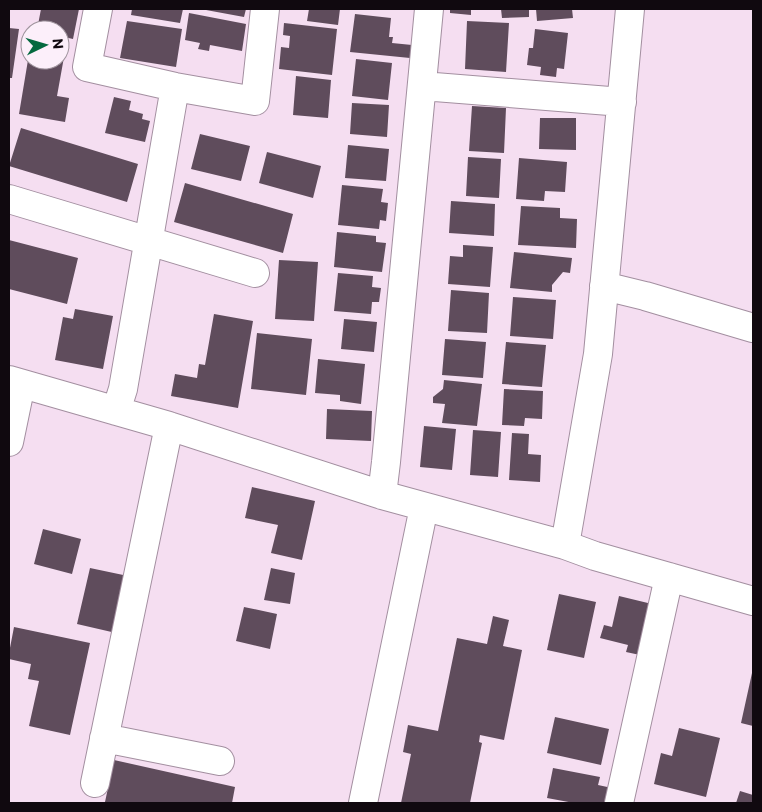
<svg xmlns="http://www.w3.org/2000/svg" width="762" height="812" viewBox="0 0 762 812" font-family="Commissioner,sans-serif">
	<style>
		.building { fill: #5f4c5c }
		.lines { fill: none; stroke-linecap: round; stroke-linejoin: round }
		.minor-casing { stroke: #a38fa0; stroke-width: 30 }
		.minor { stroke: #fff; stroke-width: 28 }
	</style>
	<rect width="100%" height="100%" fill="#f5def1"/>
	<path class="building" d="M41,9H79L73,39L60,36V30H37Z
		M132,9H183L180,23L131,15Z
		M206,9H246L244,17L206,10Z
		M309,9H340L338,25L307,21Z
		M450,9H471V15L450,13Z
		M501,9H529V17L502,18Z
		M536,9H572L573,18L537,21Z
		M189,13L246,24L242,51L210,45L209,51L198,49L200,43L185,40Z
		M355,14L391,18L389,37H393L392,43L412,45L410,58L350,52Z
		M127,21L182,29L176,67L120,58Z
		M467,21L509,23L506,72L465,69Z
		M284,23L337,29L332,75L279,69L281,47L289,48L290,36L283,35Z
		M9,28L19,29L12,78H9Z
		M535,29L568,33L564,69L557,68L556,77L540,75L541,67L527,65L529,48H533Z
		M60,45L66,46L57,96L69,98L65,122L19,114L29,54H30V60H60Z
		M356,59L392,63L388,100L352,96Z
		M296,76L331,80L328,118L293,115Z
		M114,97L131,101L129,110L143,114L142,119L150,121L145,142L105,133Z
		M352,103L389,105L387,137L350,134Z
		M472,106L506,108L504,153L469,151Z
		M540,118H576V150L539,149Z
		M21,128L138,164L127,202L9,166Z
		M200,134L250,146L241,181L191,169Z
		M348,145L389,149L386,181L345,178Z
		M267,152L321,166L313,198L259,183Z
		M468,157L501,159L499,198L466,196Z
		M519,158L567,162L565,192L545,191L544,201L516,199Z
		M185,183L293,214L283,253L174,222Z
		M342,185L383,189L381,202L388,203L386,221L380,220L379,229L338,225Z
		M451,201L495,204L494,236L449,233Z
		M521,206L560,208V218L577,219L576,248L518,245Z
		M337,232L376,236V242L386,243L382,272L334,267Z
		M9,240L78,258L67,304L9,289Z
		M463,245L493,247L490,287L448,284L450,256L463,257Z
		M514,252L572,258L570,273L563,272L552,285V292L510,288Z
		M279,260L318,262L314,321L275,319Z
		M338,273L373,276L372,287L381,288L379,302H372L371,314L334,311Z
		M451,290L489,293L487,333L448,331Z
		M513,297L556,300L553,339L510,336Z
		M75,309L113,316L103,369L55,360L63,317L73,319Z
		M214,314L253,321L238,408L171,396L175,374L197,378L199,364L205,365Z
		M344,319L377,322L374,352L341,349Z
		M257,333L312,339L306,395L251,389Z
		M445,339L486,342L483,378L442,375Z
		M506,342L546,345L542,387L502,384Z
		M318,359L365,364L361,404L340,401V395L315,393Z
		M444,380L482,384L477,426L442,423L445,404L433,403V397L443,389Z
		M504,389L543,391L542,419L525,418L524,426L502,425Z
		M327,409L372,411L371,441L326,439Z
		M424,426L456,429L452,470L420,467Z
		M473,430L501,432L498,477L470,475Z
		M512,433L529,434L528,454L541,455L540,482L509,480Z
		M252,487L315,501L302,560L271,553L278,525L245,518Z
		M43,529L81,539L72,574L34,564Z
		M90,568L128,576L116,633L77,624Z
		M271,568L295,573L290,604L264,600Z
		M559,594L596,602L584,658L547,650Z
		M619,596L652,604L640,655L626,652L628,645L600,638L604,625L612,627Z
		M244,607L277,614L270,649L236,641Z
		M493,616L509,620L503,646L522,650L504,740L480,735L479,742L482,743L470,803H401L411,754L403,752L408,725L438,731L457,638L487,644Z
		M14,627L90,643L70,735L29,726L39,681L28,679L31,664L9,659V653Z
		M752,673H753V726L741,723Z
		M555,717L609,729L601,765L547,753Z
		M679,728L720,738L706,797L654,784L661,753L672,756Z
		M114,760L235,787L232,803H112L105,802Z
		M553,768L600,777L598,785L612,788L609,803H574L547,798Z
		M740,791L753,795V803H736Z"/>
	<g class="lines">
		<defs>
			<path id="minor" d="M98,9L87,67L175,87L255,101L265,9
				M422,86L622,102
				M9,199L255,273
				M604,286L645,296L753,328
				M9,380L169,426L382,495L565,545L595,556L753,601
				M116,411L123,389L175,87
				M9,442L21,384
				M382,495L386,462L429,9
				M565,545L598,354L630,9
				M104,738L220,761
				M95,783L169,426
				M363,803L424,507
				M619,803L669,577"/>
		</defs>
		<use href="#minor" class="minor-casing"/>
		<use href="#minor" class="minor"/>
	</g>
	<rect width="762" height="812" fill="none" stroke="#10090f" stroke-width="20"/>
	<g transform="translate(45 45) rotate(85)"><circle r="24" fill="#fceffa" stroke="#9e939c"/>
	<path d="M0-4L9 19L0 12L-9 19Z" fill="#04693f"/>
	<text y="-8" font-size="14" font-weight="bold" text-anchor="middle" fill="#10090f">N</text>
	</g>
</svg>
